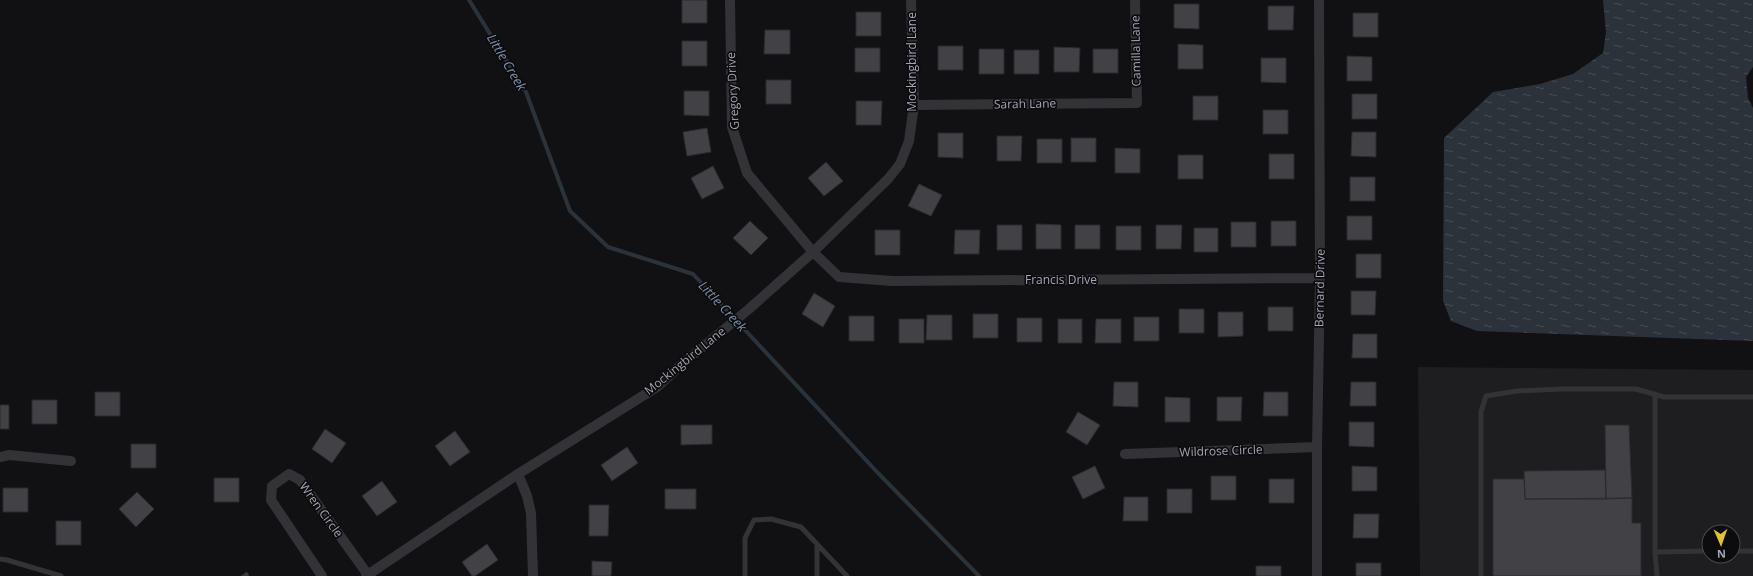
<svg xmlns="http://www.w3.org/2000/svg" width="1753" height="576" viewBox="0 0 1753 576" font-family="'Open Sans',sans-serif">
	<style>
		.built { fill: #1e1d1f; fill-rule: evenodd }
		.water { fill: url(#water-ripples) }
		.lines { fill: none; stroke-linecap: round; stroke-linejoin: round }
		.stream { stroke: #2c323a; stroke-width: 4 }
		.building { fill: #414146; stroke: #2c2b2e }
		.lane { stroke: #333337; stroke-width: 5 }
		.street { stroke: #333337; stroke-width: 10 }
		.labels { text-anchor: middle; stroke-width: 3.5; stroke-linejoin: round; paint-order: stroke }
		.street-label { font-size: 12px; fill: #a4a6b2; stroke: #0c0c0e }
		.water-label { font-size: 13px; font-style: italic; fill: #7d90ab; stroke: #0c0c0e }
	</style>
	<defs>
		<pattern id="water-ripples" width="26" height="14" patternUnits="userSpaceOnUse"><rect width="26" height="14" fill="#2c323a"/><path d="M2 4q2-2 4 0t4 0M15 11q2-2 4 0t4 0" fill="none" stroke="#484d54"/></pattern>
	</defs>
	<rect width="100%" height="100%" fill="#111113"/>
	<path class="built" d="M1418,367L1753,370V576H1420ZM1709,532H1733V556H1709Z"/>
	<path class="water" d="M1603,0H1753V67L1746,77L1748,98L1753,108V341L1477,331L1451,321L1443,301L1444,138L1493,92L1540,84L1573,74L1603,53L1606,32Z"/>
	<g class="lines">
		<path class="stream" d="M469,0L526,92L570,211L608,247L693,274L878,473L979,576"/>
	</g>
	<path class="building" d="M682,0H707V23H682Z
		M1174,4H1199V29L1174,28Z
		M1268,6H1294L1293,30H1268Z
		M856,12H881V36H856Z
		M1353,13H1378V37H1353Z
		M765,30H790V54H764Z
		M682,41H707V66H682Z
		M1178,44L1203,45V69H1178Z
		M938,46H963V70H938Z
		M1054,47L1080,48L1079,72H1054Z
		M855,48H880V72H855Z
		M979,49H1004V74H979Z
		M1093,49H1118V73H1093Z
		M1014,50H1039V74H1014Z
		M1347,56L1372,57V81H1347Z
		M1261,58H1286V83L1261,82Z
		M766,80H791V104H766Z
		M684,91H709V116L684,115Z
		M1352,94H1377V119H1352Z
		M1193,96H1218V120H1193Z
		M856,101H882L881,125H856Z
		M1263,110H1288V134H1263Z
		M707,128L711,152L687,156L683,132Z
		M1352,132H1376V157L1351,156Z
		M938,133H963V158L938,157Z
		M997,136H1022L1021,161H997Z
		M1071,138H1096V162H1071Z
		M1037,139H1062V163H1037Z
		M1115,148L1140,149V173H1115Z
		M1269,154H1294V179H1269Z
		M1178,155H1203V179H1178Z
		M826,162L843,181L824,196L808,178Z
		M713,166L724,188L702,199L691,178Z
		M1350,177H1375V201H1350Z
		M919,184L942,195L931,216L908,206Z
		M1347,216H1372V240H1347Z
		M750,221L768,238L751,255L733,238Z
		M1271,221H1296V246H1271Z
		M1231,222H1256V247H1231Z
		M1036,224L1061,225V249H1036Z
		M997,225H1022V250H997Z
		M1075,225H1100V249H1075Z
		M1156,225H1182L1181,249H1156Z
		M1116,226H1141V250H1116Z
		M1194,228H1218V252H1194Z
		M875,230H900V255H875Z
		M955,230H980L979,254H954Z
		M1356,254H1381V278H1356Z
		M1351,291H1376L1375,315H1351Z
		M814,293L835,306L823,327L802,314Z
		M1268,307H1293V331H1268Z
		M1179,309H1204V333H1179Z
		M1218,312H1243V336L1218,337Z
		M973,314H998V338H973Z
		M927,315H952V340H926Z
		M849,316H874V341H849Z
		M1134,317H1159V341H1134Z
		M1017,318H1042V342H1017Z
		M899,319H924V343H899Z
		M1058,319H1082V343H1058Z
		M1096,319H1121V343H1095Z
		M1353,334H1377V358H1352Z
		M1114,382H1138V407L1113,406Z
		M1351,382H1376V406H1350Z
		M95,392H120V416H95Z
		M1264,392H1288V416H1263Z
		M1165,397L1190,398V422H1165Z
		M1217,397H1242L1241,421H1217Z
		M32,400H57V424H32Z
		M0,405H9V429H0Z
		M1078,412L1100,425L1087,445L1066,432Z
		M1349,422H1374V447L1349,446Z
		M681,425H712V444L681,445Z
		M1605,425H1629L1632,498L1606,499Z
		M325,429L346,443L332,463L312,449Z
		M455,431L470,452L450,466L435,446Z
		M131,444H156V468H131Z
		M627,447L638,463L612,481L601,465Z
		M1095,466L1105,488L1083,499L1072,477Z
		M1352,466L1377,467V491H1352Z
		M1605,470L1606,499H1525L1524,471Z
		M1211,476H1236V500H1211Z
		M214,478H239V502H214Z
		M1269,479H1294V503H1269Z
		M1493,479H1524L1525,499L1632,498V523H1641V576H1493Z
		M382,481L397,502L377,516L362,496Z
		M3,488H28V512H3Z
		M665,489H696V509H665Z
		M1167,489H1192V513H1167Z
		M137,492L154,509L136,527L119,509Z
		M1124,497H1148V521H1123Z
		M589,505H609L608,536H589Z
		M1354,514H1379L1378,538H1353Z
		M56,521H81V545H56Z
		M487,544L498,560L475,576H472L462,562Z
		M592,561L612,562L611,576H592Z
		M1356,563H1381V576H1356Z
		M1256,566H1281V576H1256Z
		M247,572L249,576H241Z"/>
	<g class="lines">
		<path class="lane" d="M1655,394V552L1657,576
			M817,544V576
			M1733,551H1753
			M1655,552L1709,551
			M0,559L7,560L61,576
			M745,576V538L754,520L771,519L801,527L847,576
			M1481,576V412L1486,396L1517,391L1561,389H1636L1664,397H1753"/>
		<path class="street" d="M730,0L732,127L747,173L813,252L839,277L892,281L1320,278
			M914,105L1137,103L1135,0
			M1125,454L1317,447
			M0,457L9,455L71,461
			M518,474L527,496L531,513L533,576
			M322,576L271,500L272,486L289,474L300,480L368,575
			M366,576L518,474L657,387L682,364L749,309L813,252L888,179L900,164L909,141L914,105L911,0
			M1317,576V447L1320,278L1319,0"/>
	</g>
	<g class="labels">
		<g class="street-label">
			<text transform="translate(1136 51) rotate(-91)" y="4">Camilla Lane</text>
			<text transform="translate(912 62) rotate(-90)" y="4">Mockingbird Lane</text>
			<text transform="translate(733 91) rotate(-93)" y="4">Gregory Drive</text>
			<text transform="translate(1025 104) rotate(-1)" y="4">Sarah Lane</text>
			<text x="1061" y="284">Francis Drive</text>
			<text transform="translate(1320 288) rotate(-89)" y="4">Bernard Drive</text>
			<text transform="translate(685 361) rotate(-39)" y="4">Mockingbird Lane</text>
			<text transform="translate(1221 451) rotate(-2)" y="4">Wildrose Circle</text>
			<text transform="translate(321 510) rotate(54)" y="4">Wren Circle</text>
		</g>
		<g class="water-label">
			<text transform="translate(507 62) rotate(59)" y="5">Little Creek</text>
			<text transform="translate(723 306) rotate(47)" y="5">Little Creek</text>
		</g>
	</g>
	<g transform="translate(1721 544) rotate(178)"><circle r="19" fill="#0c0c0e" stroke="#494a50"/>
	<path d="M0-3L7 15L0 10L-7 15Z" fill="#e2bf3a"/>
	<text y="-6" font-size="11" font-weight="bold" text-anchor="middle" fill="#a4a6b2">N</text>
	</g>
</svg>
